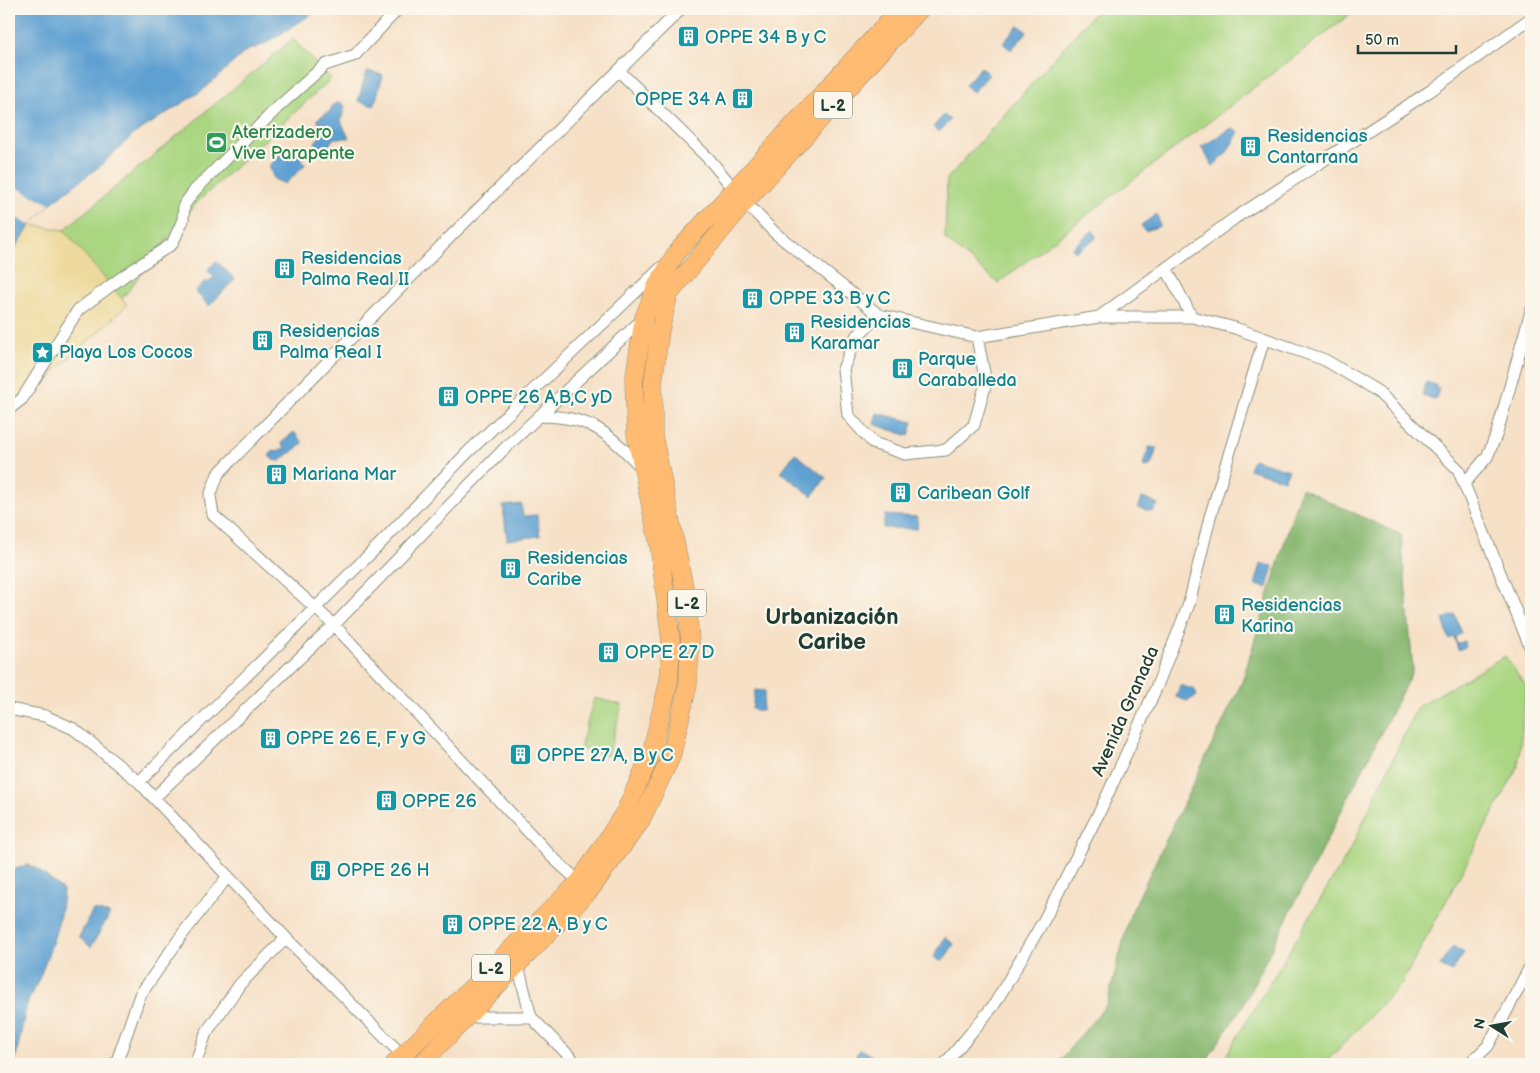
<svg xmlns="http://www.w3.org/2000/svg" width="1540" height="1073" viewBox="0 0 1540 1073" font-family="'Balsamiq Sans',sans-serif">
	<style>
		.green { fill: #aad682; stroke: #648a5b }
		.forest { fill: #87b770; stroke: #537a52 }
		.sand { fill: #eeda9e; stroke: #868c69 }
		.water { fill: #5ea0d2; stroke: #3e6e83 }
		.pier { fill: #f6e0c6 }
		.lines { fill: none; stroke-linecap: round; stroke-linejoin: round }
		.street-casing { stroke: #8a8e7d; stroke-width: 13 }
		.primary-casing { stroke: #8a8e7d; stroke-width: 19 }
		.street { stroke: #fff; stroke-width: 11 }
		.primary { stroke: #ffbb71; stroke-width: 18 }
		.labels { text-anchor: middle; stroke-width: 4.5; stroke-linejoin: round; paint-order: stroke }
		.shield { fill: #fbf7ec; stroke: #61756b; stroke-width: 1 }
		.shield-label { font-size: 16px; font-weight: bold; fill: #1f3d34 }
		.culture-label { font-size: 18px; fill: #0d838f; stroke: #fbf7ec; text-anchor: start }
		.leisure-label { font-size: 18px; fill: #27864d; stroke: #fbf7ec; text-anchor: start }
		.street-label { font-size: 18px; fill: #1f3d34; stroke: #fbf7ec }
		.district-label { font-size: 22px; font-weight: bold; fill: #1f3d34; stroke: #fbf7ec }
	</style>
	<rect width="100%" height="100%" fill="#fbf7ec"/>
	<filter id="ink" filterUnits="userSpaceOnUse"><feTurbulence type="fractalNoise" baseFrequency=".02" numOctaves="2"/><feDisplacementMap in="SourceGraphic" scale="10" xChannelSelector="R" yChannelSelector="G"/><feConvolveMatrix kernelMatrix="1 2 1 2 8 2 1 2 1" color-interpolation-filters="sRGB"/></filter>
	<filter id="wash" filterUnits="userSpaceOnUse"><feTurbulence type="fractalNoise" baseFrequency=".0096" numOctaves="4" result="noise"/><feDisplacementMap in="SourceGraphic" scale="20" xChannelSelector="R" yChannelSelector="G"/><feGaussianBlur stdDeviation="1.12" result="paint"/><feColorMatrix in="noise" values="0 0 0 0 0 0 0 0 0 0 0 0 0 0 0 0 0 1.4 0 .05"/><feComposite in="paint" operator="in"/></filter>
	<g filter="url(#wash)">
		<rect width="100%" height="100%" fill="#f6e0c6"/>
		<path class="green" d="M1098,9H1357L998,283L945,239L947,179Z
			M293,39L331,79L194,205L121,300L64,230Z
			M1505,656L1526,686L1518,767L1402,983L1324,1064H1221L1350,850L1417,707Z
			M594,698L622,705L608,756L580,749Z"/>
		<path class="forest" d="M1301,488L1401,535L1413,670L1242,1007L1204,1064H1057L1107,1004L1130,915L1242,682Z"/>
		<path class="sand" d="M31,225L64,230L127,305L9,413V257Z"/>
		<path class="water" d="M9,9H320L263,45L246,51L203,90L134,134L101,165L50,204L31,225L9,257Z
			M1019,25L1027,32L1011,50L1003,43Z
			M981,67L989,75L973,92L965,85Z
			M367,71L383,75L374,106L358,101Z
			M339,102L345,106L341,121L349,138H334L325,150H319L315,142L323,133L317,119L330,111L332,106Z
			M944,115L950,120L939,132L933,127Z
			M1232,128L1239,132L1226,154L1213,166L1201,147Z
			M287,147L298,151L305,165L285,184L274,179L269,166Z
			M1157,214L1160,226L1145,231L1141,225Z
			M1093,230L1096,238L1075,252L1072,248Z
			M216,261L235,279L209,306L195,292L205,281L208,283L214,277L207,270Z
			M1426,382L1436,385L1435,388L1439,389L1436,399L1422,396Z
			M877,413L913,422L909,436L874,424Z
			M294,432L303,443L280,461L273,460L269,456L272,452L285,449L281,443Z
			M1149,447L1157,448L1151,465L1145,468L1143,465Z
			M795,453L826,478L812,496L781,472Z
			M1253,459L1289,470L1284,480L1249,469Z
			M1142,498L1158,504L1153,512L1138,508Z
			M521,504L523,516L537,515L540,536L507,540L503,506Z
			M885,515L918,517L917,529L883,528Z
			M1261,564L1273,566L1267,588L1255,585Z
			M1455,615L1462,633L1455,637L1457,644L1464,641L1465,647L1458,650L1454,637L1449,639L1443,619Z
			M1180,685L1195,690L1197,696L1187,701L1176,697Z
			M755,690L765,691L762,711L752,709Z
			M28,865L37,869L63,890C62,920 50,951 39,979C35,989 28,998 26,1008C22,1027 19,1045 14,1064H9V871Z
			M93,910L110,914L91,947L79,937Z
			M945,937L954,944L942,962L934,957Z
			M1453,946L1464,953L1452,972L1440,966Z
			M860,1049L872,1056L865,1064H851Z"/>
		<path class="pier" d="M9,184L50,204L31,225L9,214Z"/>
	</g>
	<g filter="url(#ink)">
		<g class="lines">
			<defs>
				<path id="street" d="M619,71L709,159L745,202L775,233L879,315L977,337L1099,317H1192L1235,328L1325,360L1377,391L1458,469L1531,649
					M1166,268L1192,317
					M879,315L856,337L843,369L848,415L873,443L905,454L946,450L974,425L986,383L977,337
					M1099,317L1235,218L1430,91L1531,18
					M9,409L22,399L78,310L125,275L172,244L183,220L184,205L195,190L277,108L325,65L355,55L398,9
					M539,416C591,416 607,432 642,468
					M1464,484L1487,457L1497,433L1531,311
					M9,709L45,716L74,729L139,782L286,938L411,1064
					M139,782L377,547L467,453L662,267
					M155,797L334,625L505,448L645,317
					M584,886L551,856L334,625L213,515L210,496L218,474L446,241L681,9
					M469,1017H531L518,966
					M531,1017L577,1064
					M116,1064L140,995L184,932L228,876
					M195,1064L206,1033L240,984L286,938
					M945,1064L994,1005L1044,920L1101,809L1157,686L1189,604L1210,517L1264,339
					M1469,1064L1488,1046L1531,965"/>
				<path id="primary" d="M394,1064L580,881L625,812L651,754L669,680L671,641L659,545L636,435L634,382L644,317L657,285L677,252L900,9
					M421,1064L589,891L640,822L671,757L688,684L690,642L687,601L653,435V383L660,330L669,294L745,202L920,9"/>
			</defs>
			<use href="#street" class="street-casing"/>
			<use href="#primary" class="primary-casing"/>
			<use href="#street" class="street"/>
			<use href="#primary" class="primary"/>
		</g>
	</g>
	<defs>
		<symbol id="building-square" viewBox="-11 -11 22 22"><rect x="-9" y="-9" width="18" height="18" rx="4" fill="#0f9aa8" stroke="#fbf7ec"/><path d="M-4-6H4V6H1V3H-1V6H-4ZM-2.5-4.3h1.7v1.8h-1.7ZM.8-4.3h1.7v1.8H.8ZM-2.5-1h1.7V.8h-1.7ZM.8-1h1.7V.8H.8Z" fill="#fff"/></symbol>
		<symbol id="stadium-square" viewBox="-11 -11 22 22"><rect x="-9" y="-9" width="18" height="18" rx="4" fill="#2e9e5b" stroke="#fbf7ec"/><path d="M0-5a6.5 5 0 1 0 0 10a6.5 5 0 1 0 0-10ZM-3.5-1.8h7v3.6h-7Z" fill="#fff"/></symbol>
		<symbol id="sight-square" viewBox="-11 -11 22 22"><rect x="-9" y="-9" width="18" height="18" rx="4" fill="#0f9aa8" stroke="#fbf7ec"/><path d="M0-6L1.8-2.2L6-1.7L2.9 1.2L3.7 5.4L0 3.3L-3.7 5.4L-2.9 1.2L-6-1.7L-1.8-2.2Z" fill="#fff"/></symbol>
	</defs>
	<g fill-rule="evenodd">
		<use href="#building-square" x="676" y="24" width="25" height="25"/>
		<use href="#building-square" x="730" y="86" width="25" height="25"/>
		<use href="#stadium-square" x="204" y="130" width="25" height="25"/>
		<use href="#building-square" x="1238" y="134" width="25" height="25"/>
		<use href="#building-square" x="272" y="256" width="25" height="25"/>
		<use href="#building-square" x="740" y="286" width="25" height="25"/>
		<use href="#building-square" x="782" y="320" width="25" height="25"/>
		<use href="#building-square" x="250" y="328" width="25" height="25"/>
		<use href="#sight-square" x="30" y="340" width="25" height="25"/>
		<use href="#building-square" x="890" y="356" width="25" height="25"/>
		<use href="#building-square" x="436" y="384" width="25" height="25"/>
		<use href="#building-square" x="264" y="462" width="25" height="25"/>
		<use href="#building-square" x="888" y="480" width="25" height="25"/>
		<use href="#building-square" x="498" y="556" width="25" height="25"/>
		<use href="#building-square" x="1212" y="602" width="25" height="25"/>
		<use href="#building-square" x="596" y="640" width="25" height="25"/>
		<use href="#building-square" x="258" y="726" width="25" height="25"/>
		<use href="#building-square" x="508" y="742" width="25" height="25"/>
		<use href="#building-square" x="374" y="788" width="25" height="25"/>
		<use href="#building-square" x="308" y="858" width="25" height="25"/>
		<use href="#building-square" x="440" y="912" width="25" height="25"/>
	</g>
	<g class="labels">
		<g class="shield">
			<rect x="814" y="91.5" width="38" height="27" rx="4"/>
			<rect x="668" y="589.5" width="38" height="27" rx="4"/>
			<rect x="472" y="954.5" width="38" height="27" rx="4"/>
		</g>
		<g class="shield-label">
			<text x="833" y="111">L-2</text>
			<text x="687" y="609">L-2</text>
			<text x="491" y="974">L-2</text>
		</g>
		<g class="culture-label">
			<text x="705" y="43">OPPE 34 B y C</text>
			<text x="726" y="105" text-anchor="end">OPPE 34 A</text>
			<text x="1267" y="142">Residencias<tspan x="1267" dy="21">Cantarrana</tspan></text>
			<text x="301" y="264">Residencias<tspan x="301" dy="21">Palma Real II</tspan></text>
			<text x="769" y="304">OPPE 33 B y C</text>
			<text x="810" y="328">Residencias<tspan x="810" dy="21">Karamar</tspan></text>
			<text x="279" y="337">Residencias<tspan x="279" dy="21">Palma Real I</tspan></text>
			<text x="59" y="358">Playa Los Cocos</text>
			<text x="918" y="365">Parque<tspan x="918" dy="21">Caraballeda</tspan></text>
			<text x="465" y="403">OPPE 26 A,B,C yD</text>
			<text x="292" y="480">Mariana Mar</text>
			<text x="917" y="499">Caribean Golf</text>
			<text x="527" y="564">Residencias<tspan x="527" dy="21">Caribe</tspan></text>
			<text x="1241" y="611">Residencias<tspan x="1241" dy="21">Karina</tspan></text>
			<text x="625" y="658">OPPE 27 D</text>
			<text x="286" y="744">OPPE 26 E, F y G</text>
			<text x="537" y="761">OPPE 27 A, B y C</text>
			<text x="402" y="807">OPPE 26</text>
			<text x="337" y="876">OPPE 26 H</text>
			<text x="468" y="930">OPPE 22 A, B y C</text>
		</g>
		<g class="leisure-label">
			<text x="232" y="138">Aterrizadero<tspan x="232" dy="21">Vive Parapente</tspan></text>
		</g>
		<g class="street-label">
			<text transform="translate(1125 711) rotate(-66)" y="6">Avenida Granada</text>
		</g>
		<g class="district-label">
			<text x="832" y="624">Urbanización<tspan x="832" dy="25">Caribe</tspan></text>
		</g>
	</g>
	<rect width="1540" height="1073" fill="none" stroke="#fbf7ec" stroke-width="30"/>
	<g transform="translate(1492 1026) rotate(281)" stroke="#fbf7ec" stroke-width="4" paint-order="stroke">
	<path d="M0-4L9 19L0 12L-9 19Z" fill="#1f3d34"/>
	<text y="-8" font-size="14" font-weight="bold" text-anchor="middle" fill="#1f3d34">N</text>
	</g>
	<path d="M1358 45v8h98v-8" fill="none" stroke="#1f3d34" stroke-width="2.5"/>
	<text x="1365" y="45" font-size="15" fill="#1f3d34" stroke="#fbf7ec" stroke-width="4" paint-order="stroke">50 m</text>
</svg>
